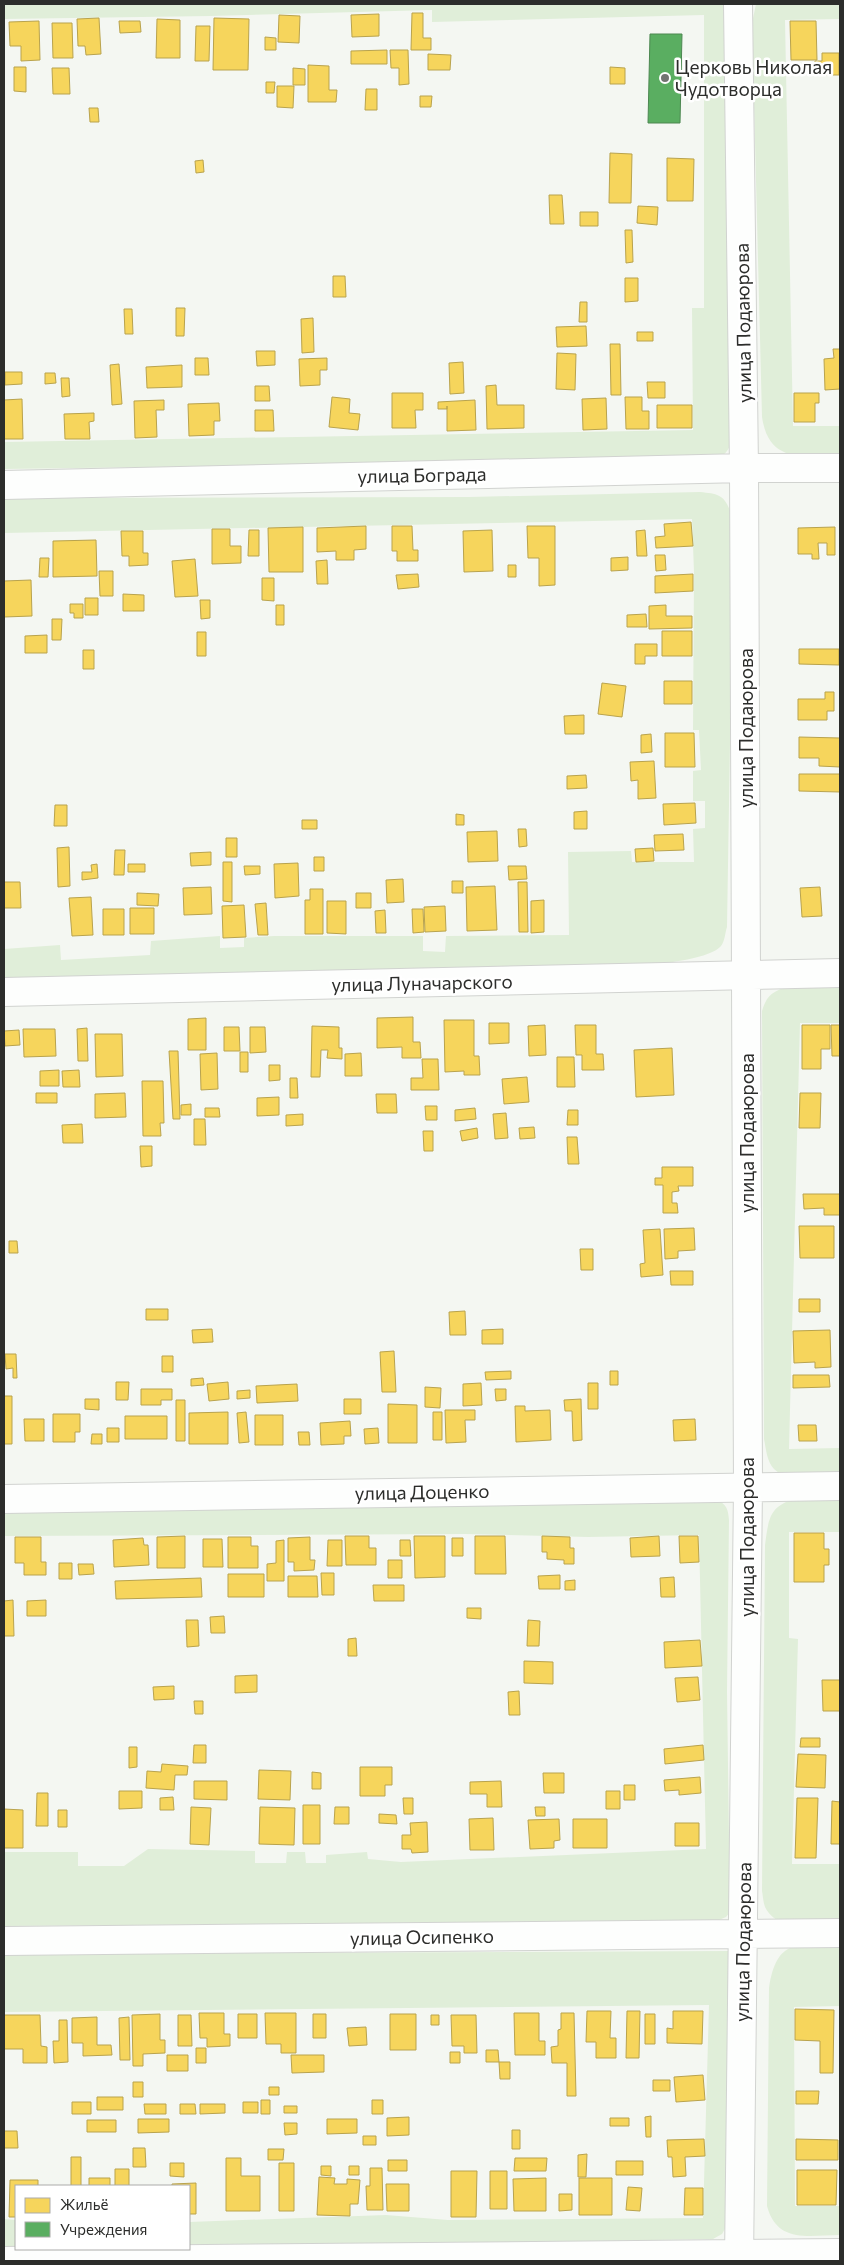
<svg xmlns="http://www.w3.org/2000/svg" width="844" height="2265" viewBox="0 0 844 2265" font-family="Commissioner,sans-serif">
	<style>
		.green { fill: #e0eed9 }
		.homes { fill: #f6d55c; stroke: #b9a34d }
		.public { fill: #5aae61; stroke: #4c8751 }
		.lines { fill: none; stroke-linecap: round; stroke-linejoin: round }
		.minor-casing { stroke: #d1d3d0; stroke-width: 30 }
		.minor { stroke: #fdfefd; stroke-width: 28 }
		.poi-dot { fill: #727471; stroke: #fff; stroke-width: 2 }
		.labels { text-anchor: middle; stroke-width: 5; stroke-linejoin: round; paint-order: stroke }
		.poi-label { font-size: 19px; fill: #2c2d2b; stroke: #fff; text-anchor: start }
		.street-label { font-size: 19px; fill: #2c2d2b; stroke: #fff }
	</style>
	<rect width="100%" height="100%" fill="#f4f7f2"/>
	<path class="green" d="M4,4H728L732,439C729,451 725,456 713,459L4,469V442L693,430L692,308H704V15L432,22V10L211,16L4,19Z
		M756,4H840V19L785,20L793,426H840V455C803,456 769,464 762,417L752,23Z
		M700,492C718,494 724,494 731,513V682L727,927C725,933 725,941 721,946C707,963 625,967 602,970L4,983V949L60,945L61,960L150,955L151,941L220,936V948L244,947V938L274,936H423V951L445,952L446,936L569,935L568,852L631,851L632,862H694L693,829L705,828V801H693V771L701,770L699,730H693L694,572L692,519L4,533V498L469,497Z
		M783,988H840V1023H800L789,1449L840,1448V1478C823,1478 787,1482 774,1469C767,1462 766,1449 764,1439L762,1011C766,998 770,993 783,988Z
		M801,1497H840V1532H789V1638L798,1639L792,1864H840V1927C816,1926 778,1933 765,1907C763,1902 763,1896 762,1891L765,1545C769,1515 770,1505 801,1497Z
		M716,1500C727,1504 728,1509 729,1520L727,1691L730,1912L726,1917L719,1920L4,1926V1852H78V1866H124L148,1849L255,1851V1863H286L287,1852H305L306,1863H326V1855L367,1852L368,1859L401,1862L706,1849L699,1535L588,1537L465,1534L4,1536V1507Z
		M840,1944V2006L794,2007L795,2206H840V2235C809,2235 777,2244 767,2206L769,1988C777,1937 797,1946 840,1944Z
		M731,1951L726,2227L722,2234L713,2239L189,2248V2222L386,2215L448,2220L703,2218L709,2005L4,2012V1954Z
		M4,2219L16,2220V2249L4,2251Z"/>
	<path class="homes" d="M412,13H423V38H431V50H411Z
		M379,14V36L352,37L351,15Z
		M279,15L300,16L299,43L278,42Z
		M99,18L101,54L86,55L85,46H78L77,19Z
		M214,18L249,19L248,70H213Z
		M157,19L180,20V58H156Z
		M39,21L40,60L21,61V46H10L9,22Z
		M119,21H140L141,32L120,33Z
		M790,21H816L817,60H791Z
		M52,23H72L73,58H53Z
		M196,26H210L209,61H195Z
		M265,37L276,38V50H265Z
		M387,50V64H351V51Z
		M390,50H408L409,84L399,85V68H391Z
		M822,53H839V75H815V61H822Z
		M428,54L451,55L450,70H428Z
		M308,65L329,66V90H337L336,102H308Z
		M14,67H26V92L14,91Z
		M610,67L625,68V84H610Z
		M52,68H69L70,94H53Z
		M293,68L305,69V85H293Z
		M266,82H275L274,93H266Z
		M277,86H294L293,108L277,107Z
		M366,89H377V110H365Z
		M420,96H432L431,107H420Z
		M89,108H98L99,122H90Z
		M610,153L632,154L631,203H609Z
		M667,158L694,159L693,201H667Z
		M203,160L204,172L196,173L195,161Z
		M549,195H562L564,224H550Z
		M638,206L658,207L657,225L637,223Z
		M580,212H598V226H580Z
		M625,230H632L633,262L626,263Z
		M333,276H345L346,297H333Z
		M625,278H638V301L625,302Z
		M580,302H587V322H579Z
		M176,308H185L184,336H176Z
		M124,309H132L133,334H125Z
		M313,318L314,352L302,353L301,319Z
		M586,326L587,346L557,347L556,327Z
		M637,332H653V341H637Z
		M610,344H620L621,395H611Z
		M833,349H840V389L825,390L824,359L834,358Z
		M256,351H275V365L257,366Z
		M557,353L576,354L575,390L556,389Z
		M195,358H208L209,375H195Z
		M327,358V370H320V385L300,386L299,359Z
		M463,362L464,393L450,394L449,363Z
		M119,364L122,404L112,405L110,365Z
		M182,365V387L147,388L146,367Z
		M5,372H22V384L5,385Z
		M45,373H55L56,383L45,384Z
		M61,378H69L70,396L62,397Z
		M647,382H665V398H648Z
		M496,385L497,405H524V428L487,429L486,386Z
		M255,386H269L270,401H255Z
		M392,393H423V410H415L416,428H392Z
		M794,393H819V403H815V422H794Z
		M332,397L350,399L349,413L360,414L358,430L329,427Z
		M625,397H642V411H649V429H626Z
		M606,398L607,429L583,430L582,399Z
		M22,399L23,439H4V400Z
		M164,400V410H156L157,437L135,438L134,401Z
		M475,400L476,430L447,431V406V409H438V402Z
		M219,403L220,421H214V435L189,436L188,404Z
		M657,405H692V428H657Z
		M255,410H273L274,431H255Z
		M94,413V421L89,422L90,439H65L64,414Z
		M691,522L693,546L656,548L655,537L665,536L664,524Z
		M366,526V549L354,550V560H336V551L317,552V528Z
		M392,526H412L413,550H418V561H397V551H392Z
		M527,526H555V585L539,586V558H528Z
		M303,527V572H269L268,528Z
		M835,527V555H827V543H818L819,559H812V554H798V528Z
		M212,529H230V546H241V563L212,564Z
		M249,530H259V556H248Z
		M492,530L493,571L464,572L463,531Z
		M645,530L647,556H637L636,531Z
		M121,531H143V553H148V565L129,566V556H122Z
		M96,540L97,576L53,577V541Z
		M655,555H665L666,570L656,571Z
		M628,557V570L611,571V558Z
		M40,558H49L48,577H39Z
		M195,559L198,596L175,597L172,561Z
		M327,560L328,584H317L316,561Z
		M508,565H516V577H508Z
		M99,571H113V596H100Z
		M418,574L419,587L398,589L396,575Z
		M693,574V591L655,593V576Z
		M262,578H274V601L262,600Z
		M31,580L32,616L4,617V581Z
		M123,594L144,595V611H123Z
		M85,598H98V615H85Z
		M200,600H210V618L201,619Z
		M70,604H83V618H74V613H70Z
		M276,605H284V625H276Z
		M666,605V616H692V628L649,629V606Z
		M646,614L647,627H627V615Z
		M52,619H62L61,640H52Z
		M662,631H692V656H662Z
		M197,632H206V656H197Z
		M47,635V653H25V636Z
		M635,644H657V656H645V664H635Z
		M799,649H839V665L799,664Z
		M83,650H94V669H83Z
		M664,681H692V704H664Z
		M602,683L626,686L622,717L598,714Z
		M825,692H834V711H827V720H798V699H825Z
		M584,715V734H565L564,716Z
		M665,733H694L695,767H665Z
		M651,734L652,752L641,753V735Z
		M799,737L840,738V767L819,766V758H799Z
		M654,761L656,798L638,799V780L631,781L630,762Z
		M799,774H840V792L799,791Z
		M586,775L587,788L567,789V776Z
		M695,803L696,823L664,825L663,804Z
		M55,805H67V826H54Z
		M587,811V829H574V812Z
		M456,814L464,815V825H456Z
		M302,820H317V829H302Z
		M518,829H526L527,846L519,847Z
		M497,831L498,861L468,862L467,832Z
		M683,834L684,850L655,851L654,835Z
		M226,838H237V857H226Z
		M69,847L70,886L58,887L57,848Z
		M653,848L654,861L636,862L635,849Z
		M115,850H125L124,875H114Z
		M211,852V865L191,866L190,853Z
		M314,857H324V871H314Z
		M223,862H232V902L223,901Z
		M298,863L299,896L275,898L274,864Z
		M97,864L98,878L82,880V872H92L91,865Z
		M128,864H145V872H128Z
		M244,866H260V874L245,875Z
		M508,866H526L527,879L509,880Z
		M403,879L404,902L387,903L386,880Z
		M452,881H463V893H452Z
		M4,882H20L21,908H4Z
		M518,882H527L528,932H519Z
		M495,886L497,930L467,931L466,887Z
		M211,887L212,914L184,915L183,888Z
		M820,887L822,916L802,917L800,888Z
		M310,889H323V934H305V900H310Z
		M137,893L159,894L158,906L137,905Z
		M356,893H371V908H356Z
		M91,897L93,935L72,936L69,898Z
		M544,900V932L531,933V901Z
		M327,901H346V934L327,933Z
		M266,903L268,935H258L255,904Z
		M244,905L246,937L223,938L222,906Z
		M445,906L446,931L425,932L424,907Z
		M130,908H154V934H130Z
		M103,909H124V935H103Z
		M412,909H423L424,932L413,933Z
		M385,910L386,933H376L375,911Z
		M413,1017V1042H420L421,1058H402V1047L377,1048V1018Z
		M206,1018V1050H188V1019Z
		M444,1020H474V1056H479L480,1075H464V1071L445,1072Z
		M489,1023H509V1043L489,1044Z
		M545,1025L546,1055L529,1056L528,1026Z
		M575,1025H596V1054H603L604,1070H582V1055H576Z
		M802,1025H830V1049H821V1069H802Z
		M831,1025H840V1056H832Z
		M312,1026L339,1027V1048H342V1059L327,1058L328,1050H321L320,1077H311Z
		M224,1027H239L240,1051H224Z
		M250,1027H265L266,1052L250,1053Z
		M87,1028L88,1061H78L77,1029Z
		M23,1029H55L56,1056L24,1057Z
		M19,1030L20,1045L5,1046L4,1031Z
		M95,1034H122L123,1076L96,1077Z
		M672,1048L674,1095L636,1097L634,1050Z
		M169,1051H178L180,1119H173Z
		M240,1052H248V1072H240Z
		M217,1053L218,1089L201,1090L200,1054Z
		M361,1053L362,1076H345V1054Z
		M557,1057H574L575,1087H557Z
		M422,1059H438L439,1090H411V1078H423Z
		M269,1065H280V1080L269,1081Z
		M59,1070V1086H40V1071Z
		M79,1070L80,1087H63L62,1071Z
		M527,1077L529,1102L504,1104L502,1079Z
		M290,1078H297L298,1098H290Z
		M142,1081H163L164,1123H160L161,1136H143Z
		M36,1093H57V1103H36Z
		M125,1093L126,1117L95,1118V1094Z
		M800,1093H821L820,1128H799Z
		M376,1094H396L397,1113H377Z
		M279,1097V1115L257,1116V1098Z
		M191,1104V1115H181V1105Z
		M425,1106H437V1120H426Z
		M205,1108H219L220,1117H205Z
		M475,1108L476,1119L455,1121V1110Z
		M568,1110H578V1125H567Z
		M506,1113L508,1138L495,1139L493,1114Z
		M303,1114V1125L286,1126V1115Z
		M194,1119H205L206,1145H194Z
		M82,1124L83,1143H63L62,1125Z
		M534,1127L535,1138L520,1139L519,1128Z
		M477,1128L478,1138L462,1141L460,1131Z
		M423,1131H433V1151H424Z
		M567,1137H577L579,1164H568Z
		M140,1146H152V1166L141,1167Z
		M662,1167H693V1186H678L679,1191L672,1192V1203H677L678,1213H663V1185H655V1178H662Z
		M803,1194H840V1215H824V1208L804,1209Z
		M799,1226H834V1258H800Z
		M694,1228L695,1250L678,1251V1258L665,1259L664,1229Z
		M660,1229L663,1275L641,1277L640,1264L645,1263L643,1230Z
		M9,1241H17L18,1253H9Z
		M580,1249H593V1270H581Z
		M670,1271H693V1285H671Z
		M799,1299H820V1312H799Z
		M146,1309H168V1320H146Z
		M465,1311L466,1335H450L449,1312Z
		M212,1329L213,1342L193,1343L192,1330Z
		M503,1329V1344H482V1330Z
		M830,1330L831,1367L815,1368V1362L794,1363L793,1331Z
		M394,1351L396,1392H382L380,1352Z
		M5,1354H16L17,1378H13V1368L6,1369Z
		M162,1356H173V1372H162Z
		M511,1371V1379L486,1380L485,1372Z
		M610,1371H618V1385H610Z
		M793,1375H829L830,1387L793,1388Z
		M203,1378L204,1385L191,1386V1379Z
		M116,1382H129L128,1400H116Z
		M228,1382L229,1399L209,1401L207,1384Z
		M481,1383L482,1405L463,1406V1384Z
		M588,1383H598V1409H588Z
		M297,1384L298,1401L257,1403L256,1386Z
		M425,1387L441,1388L440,1408L425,1407Z
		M141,1389H172V1400H161V1405H141Z
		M495,1389H506V1400L496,1401Z
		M250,1390V1398L237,1399V1391Z
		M4,1396H12V1444H4Z
		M85,1399H99V1410L85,1409Z
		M344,1399H361V1414H344Z
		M581,1399L582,1440L573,1441L572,1411H565L564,1400Z
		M176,1400H185V1441H176Z
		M388,1404L417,1405V1443H388Z
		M515,1406H525V1411L550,1410L551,1440L516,1442Z
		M445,1410H475V1420H465L466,1442L446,1443Z
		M228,1412V1444H189V1413Z
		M246,1412L249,1442L239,1443L237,1413Z
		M433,1412H442V1440H433Z
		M53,1414H80V1432H75V1442H53Z
		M255,1415H283V1445H255Z
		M125,1416H167V1439H125Z
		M24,1419H44V1441H25Z
		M695,1419L696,1440L674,1441L673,1420Z
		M350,1421L351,1436H344V1444L321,1445L320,1423Z
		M798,1425H816L817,1441H799Z
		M107,1428H119V1442H107Z
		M378,1428L379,1443L365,1444L364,1429Z
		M298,1432H309L310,1445H299Z
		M92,1434H102V1444H91Z
		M794,1533H824V1549H829V1565H824V1582H794Z
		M185,1536V1568H157V1537Z
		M345,1536H369V1548H376V1565H346Z
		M414,1536H445V1577L415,1578Z
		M475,1536H505L506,1574H475Z
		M542,1536L570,1537V1548H574V1564H564V1560L547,1559V1552H542Z
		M659,1536L660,1556L631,1557L630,1538Z
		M679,1536H698L699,1562L680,1563Z
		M15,1537H41V1562H46V1575H24V1563H15Z
		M228,1537H251V1546H258V1568H228Z
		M310,1537V1560H315L314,1570L294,1571V1562H288V1538Z
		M143,1538L144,1545H148L149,1565L114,1567L113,1540Z
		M452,1538H463V1556H452Z
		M203,1539H222L223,1567H203Z
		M284,1540V1581H267V1564L276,1563V1541Z
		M328,1540H342V1566H327Z
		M400,1540H410L411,1556H400Z
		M388,1560H402V1578H388Z
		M59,1563H72V1579H59Z
		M78,1564H93L94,1574L79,1575Z
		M321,1573H334V1595H322Z
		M228,1574H264V1597H228Z
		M560,1575V1589H539L538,1576Z
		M288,1576H317L318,1597H288Z
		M674,1577L675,1597H661L660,1578Z
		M201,1578L202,1597L116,1599L115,1581Z
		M575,1580V1590H565V1581Z
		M373,1585H404V1601H374Z
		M13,1600L14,1636H4V1601Z
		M46,1600V1616H27V1601Z
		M467,1608H481V1619L467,1618Z
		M224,1616L225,1633H211L210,1617Z
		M186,1620H198L199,1646L187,1647Z
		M528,1620L540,1621L539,1646H527Z
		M356,1638L357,1656H348V1639Z
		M700,1640L702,1666L665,1668L664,1642Z
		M524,1661L553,1662V1684L524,1683Z
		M257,1675V1692L235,1693V1676Z
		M698,1677L700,1700L677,1702L675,1678Z
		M822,1680H840V1711H823Z
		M174,1686V1699L154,1700L153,1687Z
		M519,1691L520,1715H509L508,1692Z
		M194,1701H203V1714H195Z
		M801,1738H820V1747H800Z
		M194,1745H206V1763H193Z
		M703,1745L704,1760L665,1764L664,1749Z
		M129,1747H137V1767L129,1768Z
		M798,1754L826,1755L825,1788L796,1787Z
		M162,1764L188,1766L187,1775H175L174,1790L146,1788L147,1771L161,1772Z
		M360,1767H392V1785H385V1796H360Z
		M259,1770L291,1771L290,1800L258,1799Z
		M312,1772L321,1773V1789H312Z
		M543,1773H564V1793H544Z
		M700,1777L701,1793L679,1795V1790L665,1791L664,1780Z
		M194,1781H227V1800L194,1799Z
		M501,1781L502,1807H487V1794H470V1782Z
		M624,1785H635V1800H624Z
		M119,1791H142V1808L119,1809Z
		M606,1791H620V1809H606Z
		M37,1793H48V1826H36Z
		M173,1797L174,1810H160V1798Z
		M403,1798H413V1814H404Z
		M797,1798H818L816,1858H795Z
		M832,1801L840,1802V1844H831Z
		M303,1805H320V1844H303Z
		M191,1807L211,1808L209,1845L190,1844Z
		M260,1807L295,1808L294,1845L259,1844Z
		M335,1807H349V1824H334Z
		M535,1807H545V1816H536Z
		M4,1809L23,1810V1848H4Z
		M58,1810H67V1827H58Z
		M379,1814L396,1815L397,1824L379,1823Z
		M493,1818L494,1850H470L469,1819Z
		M559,1819L560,1840L554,1841V1848L530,1849L528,1820Z
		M573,1819H607V1848H573Z
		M427,1822L428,1852L412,1853L411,1849H402V1835H411L410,1823Z
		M675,1823H699V1846H675Z
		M795,2009L834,2010L833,2073H820V2041L795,2040Z
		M587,2011H611L610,2038H616V2058H596V2042H586Z
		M627,2011H640L639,2058H626Z
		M673,2011H703L702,2044L667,2043V2028L673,2029Z
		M199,2013H224V2034H230V2046L207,2047V2038H200Z
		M265,2013H296V2053H281V2044H266Z
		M514,2013H539V2041H545V2055H515Z
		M561,2013H574L576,2096H567V2063H552L551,2047L558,2046V2030L561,2029Z
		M160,2014V2040H165V2053L143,2054V2066H133L132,2015Z
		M238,2014H257V2038H238Z
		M313,2014H326V2038H313Z
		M390,2014H416V2050H390Z
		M645,2014H655V2044H645Z
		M4,2015H40L41,2046L47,2047V2063H23V2049H4Z
		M178,2015H191L192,2046H178Z
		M431,2015H439V2025H431Z
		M451,2015H476L477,2053H464V2046H452Z
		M97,2017V2045H111L112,2055L83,2056V2043H72V2018Z
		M129,2017L130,2060H120L119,2018Z
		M59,2020H67L68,2062L54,2063L53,2041H59Z
		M366,2027L367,2045L349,2046L347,2028Z
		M196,2048H206V2063H196Z
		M486,2050H498L499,2062H486Z
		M450,2052H460V2063H450Z
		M167,2055H188V2071H167Z
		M291,2055H324V2072L292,2073Z
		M499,2062H510V2079H500Z
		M703,2075L705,2100L676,2102L674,2077Z
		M653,2080H670V2091H653Z
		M133,2082H143V2097H133Z
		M269,2087H279V2095H269Z
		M796,2091H819L818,2104H796Z
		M97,2097H123V2110H97Z
		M261,2100H270V2114H261Z
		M372,2100H383V2114H372Z
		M72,2102H91V2114H72Z
		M243,2102H258V2113H243Z
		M144,2104H166V2114H145Z
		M180,2104H195L196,2114H180Z
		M200,2104H225V2113L200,2114Z
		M284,2106H297V2113H284Z
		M651,2116V2137H646L645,2117Z
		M409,2117V2135L387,2136V2118Z
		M610,2118H629V2126H610Z
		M138,2119H169V2132L138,2133Z
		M327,2119H357V2133L327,2134Z
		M87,2120H116V2132H87Z
		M284,2123H297V2134L285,2135Z
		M512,2130H520V2149H512Z
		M4,2131H17L18,2148H4Z
		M363,2136H376V2145H363Z
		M704,2139L705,2156L685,2157L686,2176L673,2177L672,2157H668L667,2140Z
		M796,2139L838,2140V2160H796Z
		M133,2148H145L146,2167H133Z
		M268,2149H284L283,2160H268Z
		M587,2154L586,2177H578V2155Z
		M71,2157H81V2186H71Z
		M226,2158H241V2176H260V2211H226Z
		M515,2158H547L546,2171H514Z
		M388,2160H407V2171H388Z
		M616,2161H643V2175H616Z
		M170,2163H184V2177L170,2176Z
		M279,2163H294V2211H279Z
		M321,2166H331V2176L321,2175Z
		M349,2166H359V2175H349Z
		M370,2168H382L383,2210H367L366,2186H370Z
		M115,2169H129V2186H115Z
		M797,2170H837L836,2205H797Z
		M451,2171H477L476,2217H451Z
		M490,2171H507V2209H490Z
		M319,2177L335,2178L334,2184H347V2179L360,2180L358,2204H350V2216L317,2215Z
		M89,2178H110V2186H89Z
		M546,2178V2211H514L513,2179Z
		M579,2178H612V2215H579Z
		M10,2180H38V2186H16V2217H9Z
		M196,2183V2214H189V2186H172V2184Z
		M386,2184H409V2211H387Z
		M628,2187L642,2188L640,2211L626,2210Z
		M685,2188H703V2215H684Z
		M559,2194H572V2210L559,2211Z"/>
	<path class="public" d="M650,34H682L680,123H648Z"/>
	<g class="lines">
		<defs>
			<path id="minor" d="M738,4L744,468L748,1487L739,2261
				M4,485L744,468H840
				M4,992L840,973
				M4,1499L840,1486
				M4,1941L840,1933
				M4,2261L840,2253"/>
		</defs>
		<use href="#minor" class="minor-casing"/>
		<use href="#minor" class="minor"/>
	</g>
	<circle class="poi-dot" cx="665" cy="78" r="5"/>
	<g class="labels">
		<g class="poi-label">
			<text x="675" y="74">Церковь Николая<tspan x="675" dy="22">Чудотворца</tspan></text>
		</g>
		<g class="street-label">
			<text transform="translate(743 323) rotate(-91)" y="7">улица Подаюрова</text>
			<text transform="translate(422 475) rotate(-1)" y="7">улица Бограда</text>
			<text transform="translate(746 728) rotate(-90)" y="7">улица Подаюрова</text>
			<text transform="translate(422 983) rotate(-1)" y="7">улица Луначарского</text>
			<text transform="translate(747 1133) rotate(-90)" y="7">улица Подаюрова</text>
			<text transform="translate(422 1492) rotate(-1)" y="7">улица Доценко</text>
			<text transform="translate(747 1537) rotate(-90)" y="7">улица Подаюрова</text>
			<text transform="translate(422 1937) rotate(-1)" y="7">улица Осипенко</text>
			<text transform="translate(743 1942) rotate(-89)" y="7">улица Подаюрова</text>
		</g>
	</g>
	<rect width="844" height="2265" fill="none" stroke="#2c2d2b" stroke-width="10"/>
	<rect x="15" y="2185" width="175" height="65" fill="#ffffff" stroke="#ababaa"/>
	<rect x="25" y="2198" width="25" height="15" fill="#f6d55c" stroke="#ababaa"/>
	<text x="60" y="2210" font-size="15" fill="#2c2d2b">Жильё</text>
	<rect x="25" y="2222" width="25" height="15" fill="#5aae61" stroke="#ababaa"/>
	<text x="60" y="2235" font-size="15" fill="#2c2d2b">Учреждения</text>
</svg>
